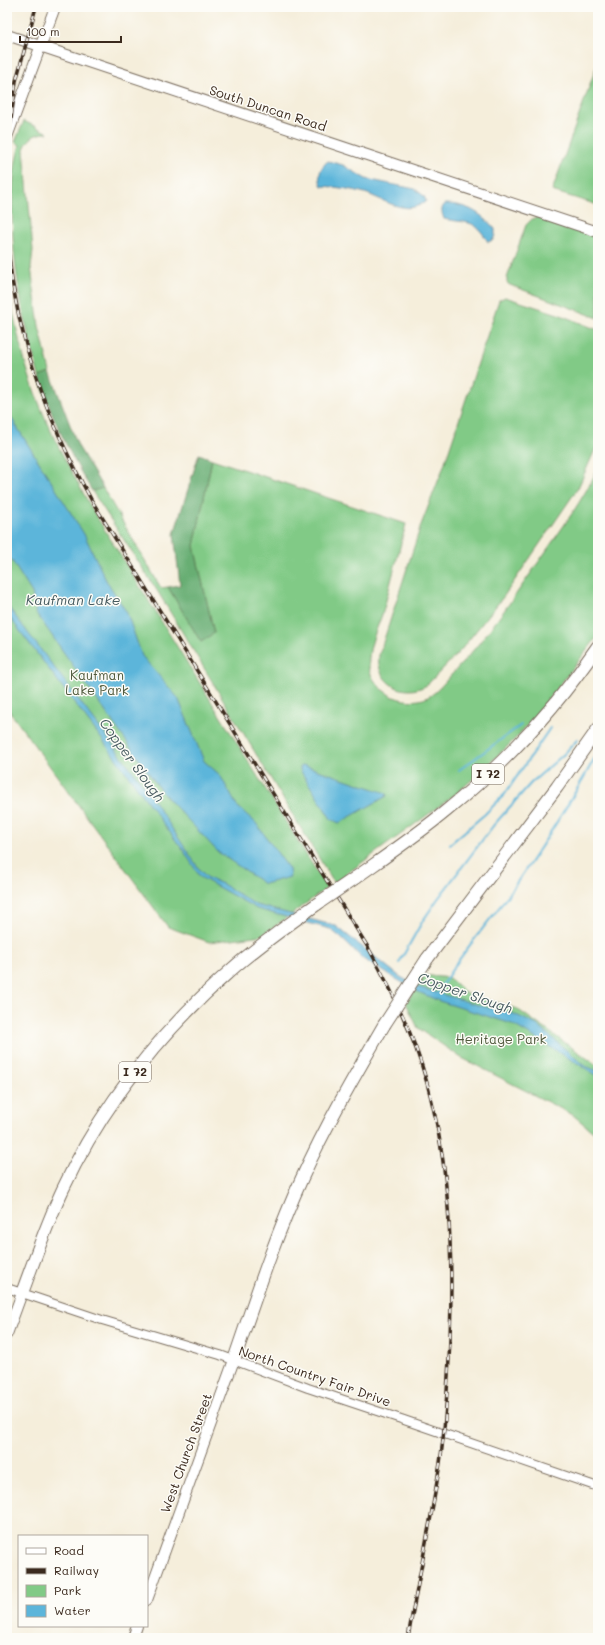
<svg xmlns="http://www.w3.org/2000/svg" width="605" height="1645" viewBox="0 0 605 1645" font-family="Mali,sans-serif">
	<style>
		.green { fill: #81ca86; stroke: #5e7a52 }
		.forest { fill: #68ae73; stroke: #526c48 }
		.water { fill: #5cb5da; stroke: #4c707c }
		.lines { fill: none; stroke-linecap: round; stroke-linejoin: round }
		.stream { stroke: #5cb5da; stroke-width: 2 }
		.minor-casing { stroke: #7c6f60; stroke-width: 10 }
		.major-casing { stroke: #7c6f60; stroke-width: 12 }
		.highway-casing { stroke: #7c6f60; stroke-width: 14 }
		.minor { stroke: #fff; stroke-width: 8 }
		.major { stroke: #fff; stroke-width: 10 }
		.highway { stroke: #fff; stroke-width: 12 }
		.rail-casing { stroke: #3b2a1e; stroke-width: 3.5 }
		.rail { stroke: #fdfcf7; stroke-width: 2; stroke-dasharray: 6; stroke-linecap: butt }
		.highway-bridge-casing { stroke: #7c6f60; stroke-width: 14; stroke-linecap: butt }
		.highway-bridge { stroke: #fff; stroke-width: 12 }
		.labels { text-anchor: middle; stroke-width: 3; stroke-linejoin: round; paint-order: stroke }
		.shield { fill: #fdfcf7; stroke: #75695f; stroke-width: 1 }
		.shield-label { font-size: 12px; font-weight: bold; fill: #3b2a1e }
		.street-label { font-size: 13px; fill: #3b2a1e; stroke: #fdfcf7 }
		.park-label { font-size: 13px; fill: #505a3d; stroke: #fdfcf7 }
		.water-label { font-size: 14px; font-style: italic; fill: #475b60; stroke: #fdfcf7 }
	</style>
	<rect width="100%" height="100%" fill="#fdfcf7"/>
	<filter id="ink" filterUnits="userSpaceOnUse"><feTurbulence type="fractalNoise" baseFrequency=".025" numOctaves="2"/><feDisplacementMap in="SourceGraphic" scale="8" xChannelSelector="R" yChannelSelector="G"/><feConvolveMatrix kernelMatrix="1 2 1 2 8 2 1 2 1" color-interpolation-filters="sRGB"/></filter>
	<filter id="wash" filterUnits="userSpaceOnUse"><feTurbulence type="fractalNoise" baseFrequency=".012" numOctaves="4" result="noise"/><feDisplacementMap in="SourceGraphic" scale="16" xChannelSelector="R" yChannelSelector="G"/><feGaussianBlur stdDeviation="0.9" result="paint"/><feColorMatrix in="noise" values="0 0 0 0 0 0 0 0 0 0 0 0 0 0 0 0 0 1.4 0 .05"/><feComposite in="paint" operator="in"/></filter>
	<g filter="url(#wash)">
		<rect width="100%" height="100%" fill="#f5eedb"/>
		<path class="green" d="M598,62V205L552,191Z
			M24,121L48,133C36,133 29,137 24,149L33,250L31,267L39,326L50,372L39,376C22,315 9,253 13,190C14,175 15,160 20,145L15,142Z
			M539,217L598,236V318L510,285L507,283V278L526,225L532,219Z
			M7,281C15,324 24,368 41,408C55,444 75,477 93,511L327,888L263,935L209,942L168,927L7,708Z
			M505,297L558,314L598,330V443L578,488L504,596L460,651L427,685C403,699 375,682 379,655L421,525L442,471L499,300Z
			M212,459L406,524C398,553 391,583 383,612C377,629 367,649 369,667C370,678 381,690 390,695C400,701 417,703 428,697C438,692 446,680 454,672C487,637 514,597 542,557C562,528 583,500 598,468V636L542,708L518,736L484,769L457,793L422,819L334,883L158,592L92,491L103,488L161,588L168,587L201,642L214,633L194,546Z
			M424,975L449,978L466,993L517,1009L598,1066V1136L573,1115L460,1057L418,1028L406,1003Z"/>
		<path class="forest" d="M50,372L78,446L103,488L92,491C70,455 51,417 39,376Z
			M199,454L212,459L194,546L214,633L201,642L168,587L180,585L174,534Z"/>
		<path class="water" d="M328,161L343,165L366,179L415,189L424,196L426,201C407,217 385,200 365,193C351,189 337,187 322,186C317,177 320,167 328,161Z
			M445,204C467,204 481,213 495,229V235L493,240L488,242C474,218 469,224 444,219C442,213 440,209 445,204Z
			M7,411L84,534L106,580L127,613L142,656L178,698L204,761L220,775L237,806L256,823L289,869L290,877L264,884L218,852L162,792L36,613L32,593L7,553Z
			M7,605L144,786L199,869L208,878L223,884L256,905L336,926L399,976L418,987L485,1007L512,1013L537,1025L585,1066L598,1071V1076L512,1024L439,1001L416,991L363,959L340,937L330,929L257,909L200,877L185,853L95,730L7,614Z
			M303,765L386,793L387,796L339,823L331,819L300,770V767Z"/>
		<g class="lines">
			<path class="stream" d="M459,770L521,725
				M450,844L485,814L505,794L550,728
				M399,963L422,922L437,900L493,826L531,783L564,754L578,739
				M437,994C455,962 479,934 501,905C536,856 568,807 597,754"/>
		</g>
	</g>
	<g filter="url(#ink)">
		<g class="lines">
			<defs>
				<path id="minor" d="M7,1288L102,1320L220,1355L308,1388L404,1420L598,1487"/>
				<path id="major" d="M7,35L598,232
					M7,137L55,7
					M7,1334L22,1293
					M147,1600L234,1360
					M133,1638L137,1626"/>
				<path id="highway" d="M355,878C386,856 417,835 446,811C504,764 556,708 598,646
					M427,959L557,787L598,729
					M22,1293C35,1258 47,1223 63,1189C102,1105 162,1031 231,970C258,946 288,925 317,904
					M234,1360C255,1299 275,1237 302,1178C326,1125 355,1075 384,1025"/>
			</defs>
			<use href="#minor" class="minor-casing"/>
			<use href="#major" class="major-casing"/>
			<use href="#highway" class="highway-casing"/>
			<use href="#minor" class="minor"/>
			<use href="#major" class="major"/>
			<use href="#highway" class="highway"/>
			<defs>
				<path id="rail" d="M7,150L16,81L36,7
					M7,240C16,337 45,416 92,501L369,949C393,992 414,1035 427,1083C450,1166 453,1254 450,1340C448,1381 446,1422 440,1463C431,1522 418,1580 408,1638"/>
			</defs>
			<use href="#rail" class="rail-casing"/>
			<use href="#rail" class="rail"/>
			<defs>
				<path id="highway-bridge" d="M317,904L355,878
					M384,1025L427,959"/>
			</defs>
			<use href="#highway-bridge" class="highway-bridge-casing"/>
			<use href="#highway-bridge" class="highway-bridge"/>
		</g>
	</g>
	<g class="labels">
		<g class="shield">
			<rect x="472" y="764" width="32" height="20" rx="3"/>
			<rect x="119" y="1062" width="32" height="20" rx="3"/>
		</g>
		<g class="shield-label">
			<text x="488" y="778">I 72</text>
			<text x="135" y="1076">I 72</text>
		</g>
		<g class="street-label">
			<text transform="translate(268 108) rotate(18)" y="5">South Duncan Road</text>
			<text transform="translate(315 1376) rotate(19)" y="5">North Country Fair Drive</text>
			<text transform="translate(186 1453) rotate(-70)" y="5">West Church Street</text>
		</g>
		<g class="park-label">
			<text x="97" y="680">Kaufman<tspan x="97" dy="15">Lake Park</tspan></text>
			<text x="501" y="1044">Heritage Park</text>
		</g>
		<g class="water-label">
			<text x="73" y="605">Kaufman Lake</text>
			<text transform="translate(132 760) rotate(54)" y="5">Copper Slough</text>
			<text transform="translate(465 993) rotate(19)" y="5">Copper Slough</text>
		</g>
	</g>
	<rect width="605" height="1645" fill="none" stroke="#fdfcf7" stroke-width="24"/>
	<rect x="18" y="1535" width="130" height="92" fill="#fdfcf7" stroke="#afa8a0"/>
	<rect x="26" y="1548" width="20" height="6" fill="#ffffff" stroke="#afa8a0"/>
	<text x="54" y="1555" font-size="12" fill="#3b2a1e">Road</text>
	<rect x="26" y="1568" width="20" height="6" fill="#3b2a1e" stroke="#afa8a0"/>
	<text x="54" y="1575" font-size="12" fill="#3b2a1e">Railway</text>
	<rect x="26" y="1585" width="20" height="12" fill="#81ca86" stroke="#afa8a0"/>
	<text x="54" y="1595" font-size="12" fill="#3b2a1e">Park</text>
	<rect x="26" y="1605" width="20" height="12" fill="#5cb5da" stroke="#afa8a0"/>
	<text x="54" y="1615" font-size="12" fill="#3b2a1e">Water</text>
	<path d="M20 36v6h101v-6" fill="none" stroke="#3b2a1e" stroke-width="2"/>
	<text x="26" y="36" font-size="12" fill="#3b2a1e" stroke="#fdfcf7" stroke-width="3" paint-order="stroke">100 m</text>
</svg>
